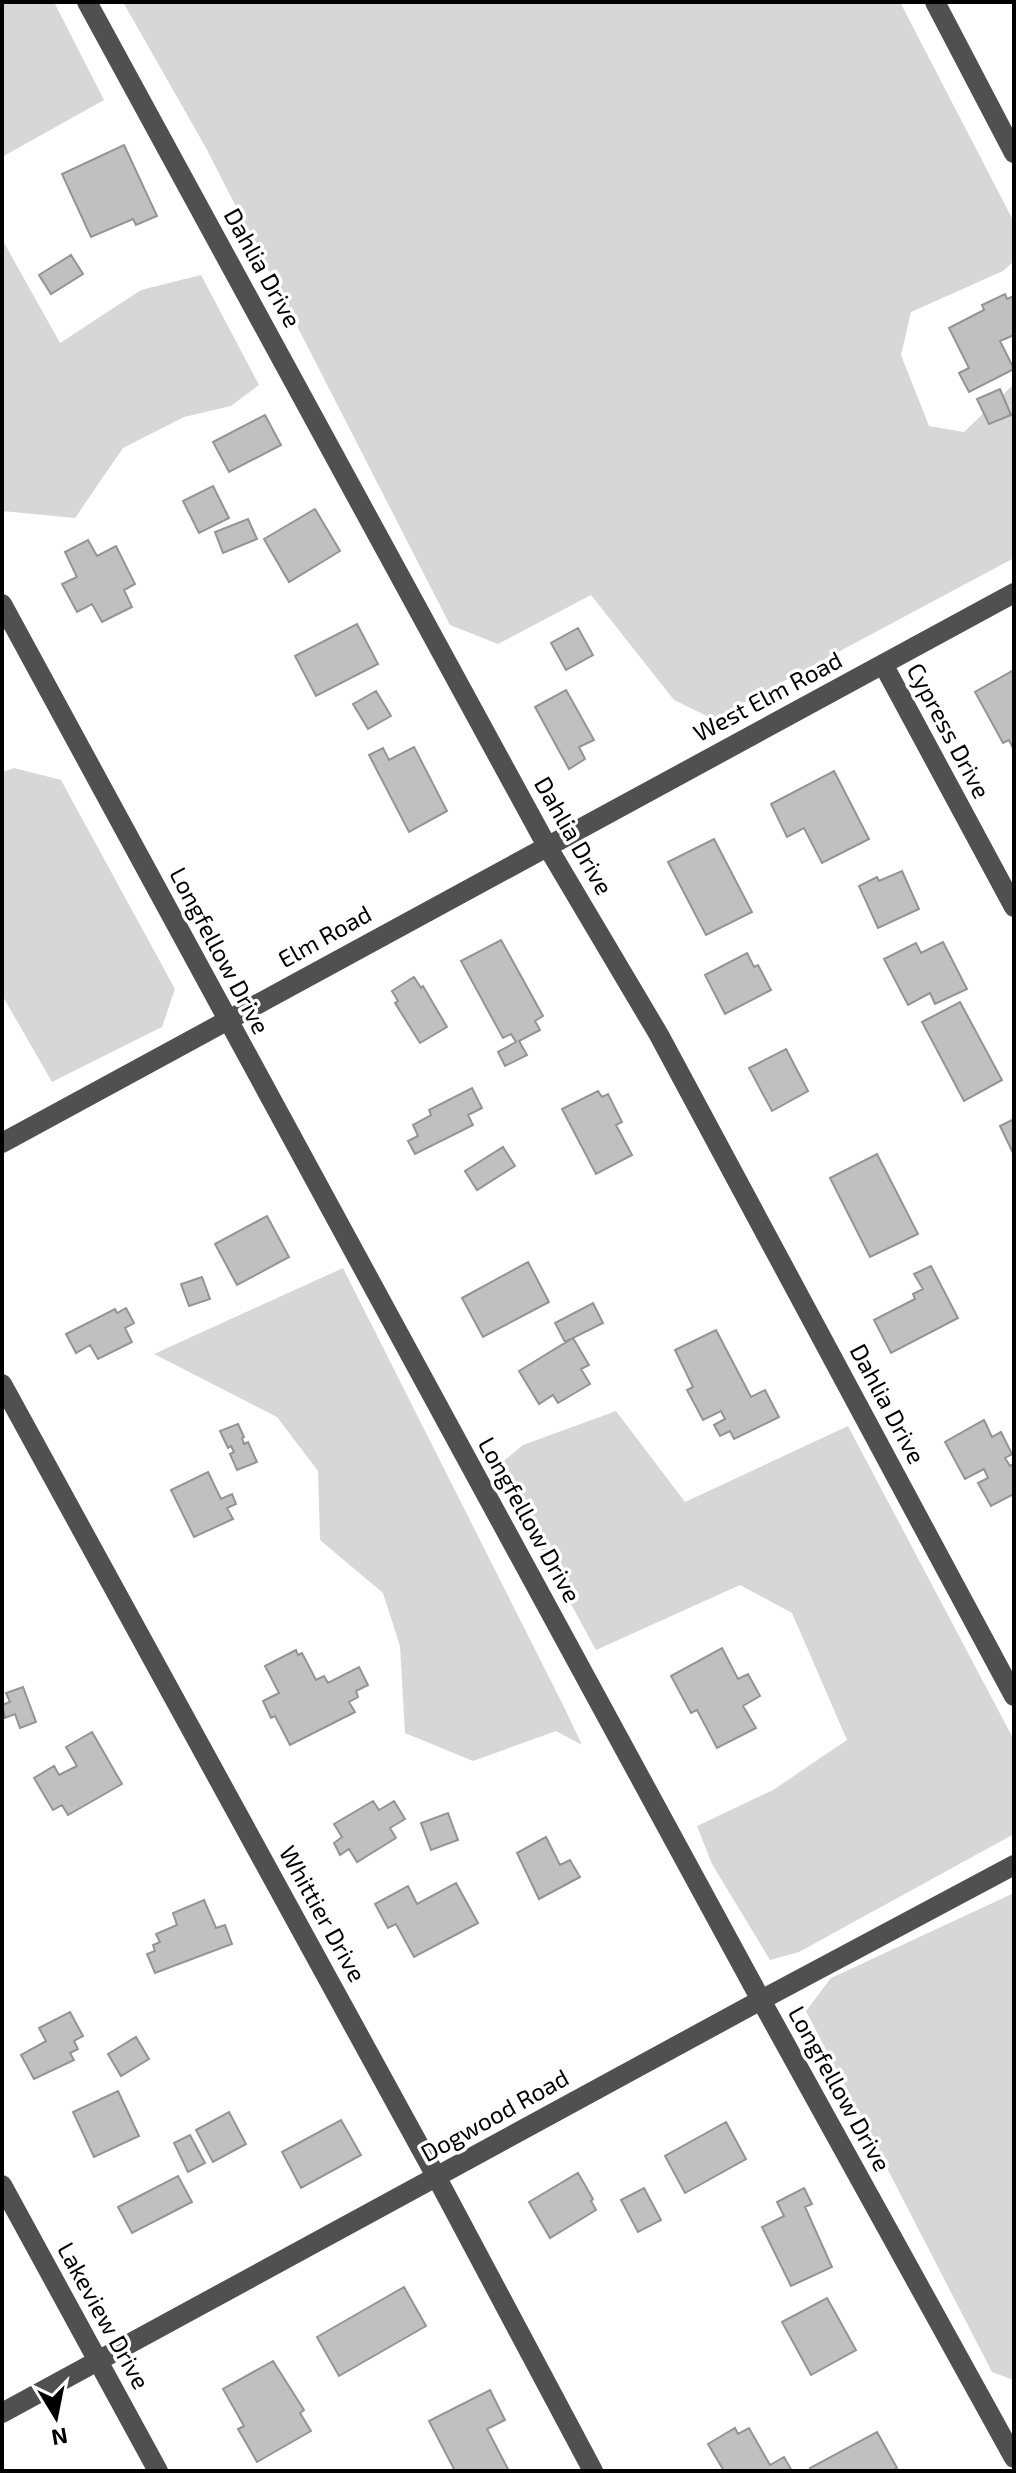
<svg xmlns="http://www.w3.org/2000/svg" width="1016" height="2473" viewBox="0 0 1016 2473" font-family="'Exo 2',sans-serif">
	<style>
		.green { fill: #d7d7d7 }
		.building { fill: #c0c0c0; stroke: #949494; stroke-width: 2 }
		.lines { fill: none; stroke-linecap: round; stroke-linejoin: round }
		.minor { stroke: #505050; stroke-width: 20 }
		.labels { text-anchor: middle; stroke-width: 7; stroke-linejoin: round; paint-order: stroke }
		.street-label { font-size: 24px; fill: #000; stroke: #fff }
	</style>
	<rect width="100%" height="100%" fill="#fff"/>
	<path class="green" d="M2,2H54L104,100L2,157Z
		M123,2H900L1014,222V261L1003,271L911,312L901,355L929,426L964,432L1014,384V558L713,719L674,700L591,595L498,644L450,625L206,148Z
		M2,239L60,343L141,290L201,275L259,385L231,406L184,417L123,448L75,518L2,511Z
		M14,768L61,780L175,989L162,1027L52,1082L2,995V772Z
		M343,1268L565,1709L582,1745L556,1731L473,1761L405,1733L400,1646L383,1593L320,1540L318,1471L277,1417L154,1354Z
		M616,1411L685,1502L848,1426L1014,1740V1834L799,1952L770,1960L712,1864L697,1826L773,1790L847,1740L792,1613L740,1585L596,1650L496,1467L523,1445Z
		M1014,1893V2380L992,2372L806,2011L831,1978Z"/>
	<path class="building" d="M124,145L157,216L136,225L133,219L91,237L62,174Z
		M71,255L83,274L51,294L39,275Z
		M1005,294L1007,299L1014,296V335L1000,341L1014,369L969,392L959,373L969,368L949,328L984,310L982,305Z
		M1000,389L1011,415L989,424L977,399Z
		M265,415L281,445L229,472L213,442Z
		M213,486L229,518L199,533L183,501Z
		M315,509L340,551L289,582L264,539Z
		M248,519L257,539L223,553L215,532Z
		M88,540L97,556L116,546L135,584L124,590L132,607L102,622L92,604L77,612L62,584L77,577L65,552Z
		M357,624L378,664L316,696L295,656Z
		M578,628L593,655L566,670L551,643Z
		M1014,670V750L1009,740L1003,743L975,692Z
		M566,690L594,740L579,747L585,759L569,769L535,707Z
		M376,691L391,716L368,729L353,704Z
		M414,747L447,811L409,832L369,755L383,748L389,760Z
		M834,771L869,839L822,863L804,828L787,837L771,804Z
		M714,839L752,912L706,935L668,862Z
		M902,871L919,909L878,928L859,886L877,877L879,881Z
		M501,940L543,1016L535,1021L540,1030L519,1041L527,1055L505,1066L498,1052L516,1042L511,1034L503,1038L461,961Z
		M943,942L967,989L935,1004L930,993L908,1005L884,959L916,943L921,953Z
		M747,953L754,967L758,965L771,990L725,1014L705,975Z
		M414,977L421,988L423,986L447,1027L420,1043L395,1003L398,1001L392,991Z
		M960,1002L1002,1080L964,1101L922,1022Z
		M786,1049L808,1091L772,1111L749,1068Z
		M472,1088L482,1108L468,1115L473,1125L415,1154L408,1141L418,1136L413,1125L431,1115L429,1110Z
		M598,1091L602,1097L608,1094L622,1122L616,1125L632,1155L596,1174L562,1109Z
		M1014,1119V1155L1000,1126Z
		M503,1147L515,1166L477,1190L465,1171Z
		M877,1154L918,1234L870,1257L830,1178Z
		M267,1216L289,1257L237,1285L215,1244Z
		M528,1262L549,1302L483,1337L462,1298Z
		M931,1266L958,1318L891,1353L874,1320L915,1299L913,1294L923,1289L914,1274Z
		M202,1277L210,1299L189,1306L181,1284Z
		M593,1303L603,1323L565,1342L555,1323Z
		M126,1308L134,1323L125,1328L132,1342L98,1359L90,1345L76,1353L66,1334L115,1309L117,1313Z
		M716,1330L751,1397L765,1390L779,1417L734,1439L730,1431L720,1436L714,1425L725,1419L721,1411L703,1420L687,1390L693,1387L675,1350Z
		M573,1338L589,1365L581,1369L590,1384L558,1403L553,1395L539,1404L519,1371Z
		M984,1420L992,1437L1001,1432L1012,1454L1005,1458L1010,1466L1014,1464V1494L991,1506L978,1483L988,1478L984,1469L965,1479L945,1442Z
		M238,1424L244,1437L242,1438L244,1444L248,1442L257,1462L237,1470L230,1454L234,1452L231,1446L228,1448L220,1431Z
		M208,1472L221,1499L232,1494L236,1504L227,1508L233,1519L194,1537L171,1490Z
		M722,1648L738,1679L748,1674L760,1696L743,1706L756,1728L717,1748L697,1710L691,1713L671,1676Z
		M296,1650L298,1655L302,1653L316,1680L324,1676L328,1683L359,1667L368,1685L356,1691L358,1697L349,1702L355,1712L290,1745L275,1716L271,1718L263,1701L279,1693L265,1666Z
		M23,1687L36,1722L20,1728L15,1714L5,1718L2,1705L10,1702L6,1693Z
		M92,1732L122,1784L68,1815L62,1805L53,1810L34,1778L54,1766L59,1775L77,1766L66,1747Z
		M373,1801L379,1810L394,1801L405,1819L390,1828L396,1838L357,1862L349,1849L340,1855L334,1843L342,1837L334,1824Z
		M448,1813L458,1840L431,1850L421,1823Z
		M546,1837L560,1865L570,1860L580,1877L539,1899L517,1853Z
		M456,1883L478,1923L414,1957L396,1924L388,1928L375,1904L408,1886L417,1904Z
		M204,1900L216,1928L225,1925L232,1944L155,1973L147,1954L155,1951L153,1945L160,1942L156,1934L177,1925L173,1913Z
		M70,2012L83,2036L74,2041L78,2049L70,2053L74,2060L34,2079L21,2055L46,2041L39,2028Z
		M136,2037L149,2059L121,2076L108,2054Z
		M118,2091L139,2136L94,2157L73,2112Z
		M229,2112L246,2144L213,2162L196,2130Z
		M341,2120L361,2155L301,2188L282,2152Z
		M726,2122L746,2159L685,2193L665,2156Z
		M190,2135L205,2163L188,2172L174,2143Z
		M578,2173L593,2199L591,2201L596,2210L550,2238L529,2202Z
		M178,2176L192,2202L132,2233L118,2207Z
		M644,2188L661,2220L638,2232L621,2200Z
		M804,2188L812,2204L805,2207L832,2267L791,2286L762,2227L784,2216L777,2202Z
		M404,2287L426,2326L339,2376L317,2337Z
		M827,2298L856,2350L811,2375L782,2322Z
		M273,2361L304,2410L300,2413L311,2431L257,2462L238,2429L244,2426L223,2389Z
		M490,2390L505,2420L487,2429L509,2471H455L429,2421Z
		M735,2428L738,2434L749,2428L770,2465L784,2457L792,2471H724L708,2444Z
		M877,2432L897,2468L892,2471H812L810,2468Z"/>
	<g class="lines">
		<path class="minor" d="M87,2L547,846L659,1035L1014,1696
			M935,2L1014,153
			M2,604L761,2000L1014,2458
			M883,664L1014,907
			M2,1143L1014,593
			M2,1384L437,2178L593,2471
			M2,2185L158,2471
			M2,2413L761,2000L1014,1865"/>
	</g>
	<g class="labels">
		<g class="street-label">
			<text transform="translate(262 268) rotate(61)" y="8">Dahlia Drive</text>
			<text transform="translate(768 697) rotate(-28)" y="8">West Elm Road</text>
			<text transform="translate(948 731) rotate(62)" y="8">Cypress Drive</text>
			<text transform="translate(573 836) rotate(60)" y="8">Dahlia Drive</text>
			<text transform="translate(325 937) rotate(-29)" y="8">Elm Road</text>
			<text transform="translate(219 951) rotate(62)" y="8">Longfellow Drive</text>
			<text transform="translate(887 1404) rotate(62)" y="8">Dahlia Drive</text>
			<text transform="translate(529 1520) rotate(61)" y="8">Longfellow Drive</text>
			<text transform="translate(322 1914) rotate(61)" y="8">Whittier Drive</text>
			<text transform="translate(839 2089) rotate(61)" y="8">Longfellow Drive</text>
			<text transform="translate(495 2116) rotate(-29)" y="8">Dogwood Road</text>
			<text transform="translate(103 2316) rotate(61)" y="8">Lakeview Drive</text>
		</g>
	</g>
	<rect width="1016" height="2473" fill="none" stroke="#000000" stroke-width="8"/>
	<g transform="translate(56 2417) rotate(170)" stroke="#ffffff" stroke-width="6" paint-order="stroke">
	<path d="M0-6L14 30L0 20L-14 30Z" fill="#000000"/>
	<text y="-12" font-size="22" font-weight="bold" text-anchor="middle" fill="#000000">N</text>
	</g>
</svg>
